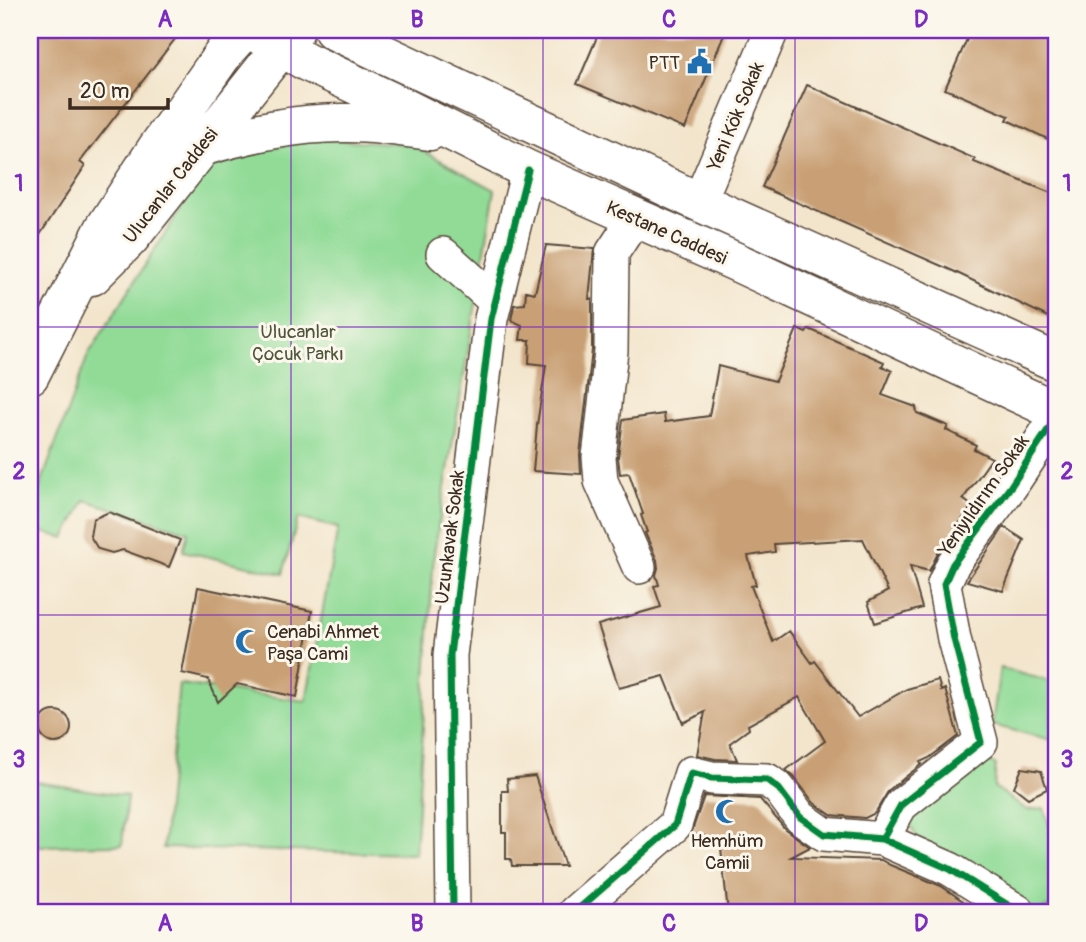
<svg xmlns="http://www.w3.org/2000/svg" width="1086" height="942" viewBox="0 0 1086 942" font-family="Pangolin,sans-serif">
	<style>
		.green { fill: #91db97; stroke: #66825a; stroke-width: 2 }
		.building { fill: #c9a076 }
		.lines { fill: none; stroke-linecap: round; stroke-linejoin: round }
		.minor-casing { stroke: #574638; stroke-width: 36 }
		.major-casing { stroke: #574638; stroke-width: 41 }
		.minor { stroke: #fff; stroke-width: 33 }
		.major { stroke: #fff; stroke-width: 38 }
		.cycleway-casing { stroke: #fbf7ec; stroke-width: 11 }
		.cycleway { stroke: #00873e; stroke-width: 7 }
		.grid { fill: none; stroke: #7b2cbf; stroke-width: 2; stroke-opacity: 0.55 }
		.labels { text-anchor: middle; stroke-width: 6; stroke-linejoin: round; paint-order: stroke }
		.poi-label { font-size: 19px; fill: #3b2a1e; stroke: #fbf7ec; text-anchor: end }
		.street-label { font-size: 19px; fill: #3b2a1e; stroke: #fbf7ec }
		.park-label { font-size: 19px; fill: #50563c; stroke: #fbf7ec }
		.neatline { fill: none; stroke: #7b2cbf; stroke-width: 2.5 }
		.grid-label { font-size: 23px; text-anchor: middle; font-weight: bold; fill: #7b2cbf }
	</style>
	<rect width="100%" height="100%" fill="#fbf7ec"/>
	<filter id="ink" filterUnits="userSpaceOnUse"><feTurbulence type="fractalNoise" baseFrequency=".0143" numOctaves="2"/><feDisplacementMap in="SourceGraphic" scale="14" xChannelSelector="R" yChannelSelector="G"/><feConvolveMatrix kernelMatrix="1 2 1 2 8 2 1 2 1" color-interpolation-filters="sRGB"/></filter>
	<filter id="wash" filterUnits="userSpaceOnUse"><feTurbulence type="fractalNoise" baseFrequency=".00686" numOctaves="4" result="noise"/><feDisplacementMap in="SourceGraphic" scale="28" xChannelSelector="R" yChannelSelector="G"/><feGaussianBlur stdDeviation="1.57" result="paint"/><feColorMatrix in="noise" values="0 0 0 0 0 0 0 0 0 0 0 0 0 0 0 0 0 1.4 0 .05"/><feComposite in="paint" operator="in"/></filter>
	<g filter="url(#wash)">
		<rect width="100%" height="100%" fill="#f3e5cc"/>
		<path class="green" d="M318,139L411,144L495,190L434,553L415,854L163,848L179,684L306,701L338,528L298,518L283,574L183,551L188,532L85,500L65,538L30,529V514L88,355L209,164L227,155Z
			M1000,668L1056,683V741L992,725Z
			M979,758L996,765L994,787L1027,810L1044,808L1056,849V904L1036,912L918,839L910,825L909,814Z
			M30,781L127,796L122,845L30,846Z"/>
		<g id="blocks">
			<path class="building" d="M30,30H182L80,162L85,166L30,250V98L36,88L30,83Z
				M600,30H726L685,129L577,84Z
				M971,30H1056V143L1007,120L1009,116L945,89Z
				M807,85L975,159L974,162L1056,195V321L953,271L762,187Z
				M546,245L594,249L589,299H592V350L580,455L581,474L533,471L537,425L546,365L529,363L530,340H520L522,325L511,320L514,305L525,304L526,291L535,293Z
				M797,329L806,333L809,329L884,362L882,366L892,371L882,395L916,407L917,413L948,426L946,430L976,445L974,449L992,458L963,499L972,506L938,553L929,571L910,566L922,608L875,623L868,602L888,591L863,539L774,544L775,552L748,556L756,585L751,586L773,642L789,631L812,663L815,661L858,717L907,689L938,680L941,691L945,689L958,736L929,758L920,762L922,764L889,790L875,813L865,818L831,815L814,803L794,777L786,770L825,741L799,697L748,725L749,729L730,743L737,760L715,759L697,755L705,712L683,723L664,676L619,688L598,625L661,607L654,586L659,585L656,575L658,568L657,560L645,533L647,532L641,515L643,514L629,473L620,474L618,457L623,420L664,414L665,422L709,416L718,366L775,381Z
				M109,512L180,540L169,567L123,550L112,553L98,549L90,536L93,519Z
				M1004,527L1024,540L1003,591L967,581Z
				M198,587L312,611L297,697L237,684L218,702L208,679L182,673Z
				M39 727a16 16 0 1 1 32 0a16 16 0 1 1-32 0Z
				M1022,768L1041,771L1047,789L1028,798L1014,787Z
				M535,776L565,866H512L511,859H506V832H502V791H508L507,779Z
				M704,796L760,799L785,829L810,847L791,857L881,860L890,865L941,886L979,912H728L720,839L691,834Z"/>
		</g>
	</g>
	<g filter="url(#ink)">
		<use href="#blocks" fill-opacity="0" stroke="#574638" stroke-width="2"/>
		<g class="lines">
			<defs>
				<path id="minor" d="M699,202L772,30
					M635,218L612,253L611,351L599,457L601,481L639,567
					M443,254L495,301
					M882,839L901,805L981,742L954,639L944,584L953,564L1011,486L1056,418
					M453,912L450,655L491,319L528,170
					M575,912L675,825L691,773L712,778L767,780L779,789L800,817L824,834L882,839L950,869L1019,912"/>
				<path id="major" d="M251,30L307,62L401,106L528,170L734,261L1056,411
					M333,30L699,202L1056,362
					M201,147C249,133 298,122 349,123C376,123 403,127 430,131
					M92,276L130,238L295,30
					M30,375L104,229L157,148L226,50L244,30"/>
			</defs>
			<use href="#minor" class="minor-casing"/>
			<use href="#major" class="major-casing"/>
			<use href="#minor" class="minor"/>
			<use href="#major" class="major"/>
			<defs>
				<path id="cycleway" d="M882,839L901,805L981,742L954,639L944,584L953,564L1011,486L1056,418
					M453,912L450,655L491,319L528,170
					M575,912L675,825L691,773L712,778L767,780L779,789L800,817L824,834L882,839L950,869L1019,912"/>
			</defs>
			<use href="#cycleway" class="cycleway-casing"/>
			<use href="#cycleway" class="cycleway"/>
		</g>
	</g>
	<path class="grid" d="M291,30V912M543,30V912M795,30V912M30,327H1056M30,615H1056"/>
	<defs>
		<symbol id="civic-bare" viewBox="-9 -9 18 18"><path d="M-.6-6.5H3V-4.5H.6V-3L4-1V1h2V6H-6V1h2V-1L-.6-3ZM-1.2 2.5V6h2.4V2.5Z" fill="#1f6fb2" stroke="#fbf7ec" stroke-width="2.5" paint-order="stroke"/></symbol>
		<symbol id="mosque-bare" viewBox="-9 -9 18 18"><path d="M3.5-4.9A6 6 0 1 0 3.5 4.9A5 5 0 1 1 3.5-4.9Z" fill="#1f6fb2" stroke="#fbf7ec" stroke-width="2.5" paint-order="stroke"/></symbol>
	</defs>
	<g fill-rule="evenodd">
		<use href="#civic-bare" x="682" y="44" width="35" height="35"/>
		<use href="#mosque-bare" x="230" y="624" width="35" height="35"/>
		<use href="#mosque-bare" x="710" y="794" width="35" height="35"/>
	</g>
	<g class="labels">
		<g class="poi-label">
			<text x="680" y="69">PTT</text>
			<text x="267" y="638" text-anchor="start">Cenabi Ahmet<tspan x="267" dy="22">Paşa Cami</tspan></text>
			<text x="727" y="847" text-anchor="middle">Hemhüm<tspan x="727" dy="22">Camii</tspan></text>
		</g>
		<g class="street-label">
			<text transform="translate(735 116) rotate(-67)" y="7">Yeni Kök Sokak</text>
			<text transform="translate(170 185) rotate(-52)" y="7">Ulucanlar Caddesi</text>
			<text transform="translate(667 232) rotate(24)" y="7">Kestane Caddesi</text>
			<text transform="translate(983 495) rotate(-55)" y="7">Yeniyıldırım Sokak</text>
			<text transform="translate(449 537) rotate(-83)" y="7">Uzunkavak Sokak</text>
		</g>
		<g class="park-label">
			<text x="298" y="338">Ulucanlar<tspan x="298" dy="22">Çocuk Parkı</tspan></text>
		</g>
	</g>
	<rect width="1086" height="942" fill="none" stroke="#fbf7ec" stroke-width="77"/>
	<path d="M70 98v10h98v-10" fill="none" stroke="#3b2a1e" stroke-width="3.5"/>
	<text x="80" y="98" font-size="21" fill="#3b2a1e" stroke="#fbf7ec" stroke-width="5" paint-order="stroke">20 m</text>
	<rect x="38" y="38" width="1010" height="866" class="neatline"/>
	<g class="grid-label">
		<text x="165" y="27">A</text>
		<text x="417" y="27">B</text>
		<text x="669" y="27">C</text>
		<text x="921" y="27">D</text>
		<text x="19" y="191">1</text>
		<text x="1067" y="191">1</text>
		<text x="19" y="479">2</text>
		<text x="1067" y="479">2</text>
		<text x="19" y="767">3</text>
		<text x="1067" y="767">3</text>
		<text x="165" y="931">A</text>
		<text x="417" y="931">B</text>
		<text x="669" y="931">C</text>
		<text x="921" y="931">D</text>
	</g>
</svg>
